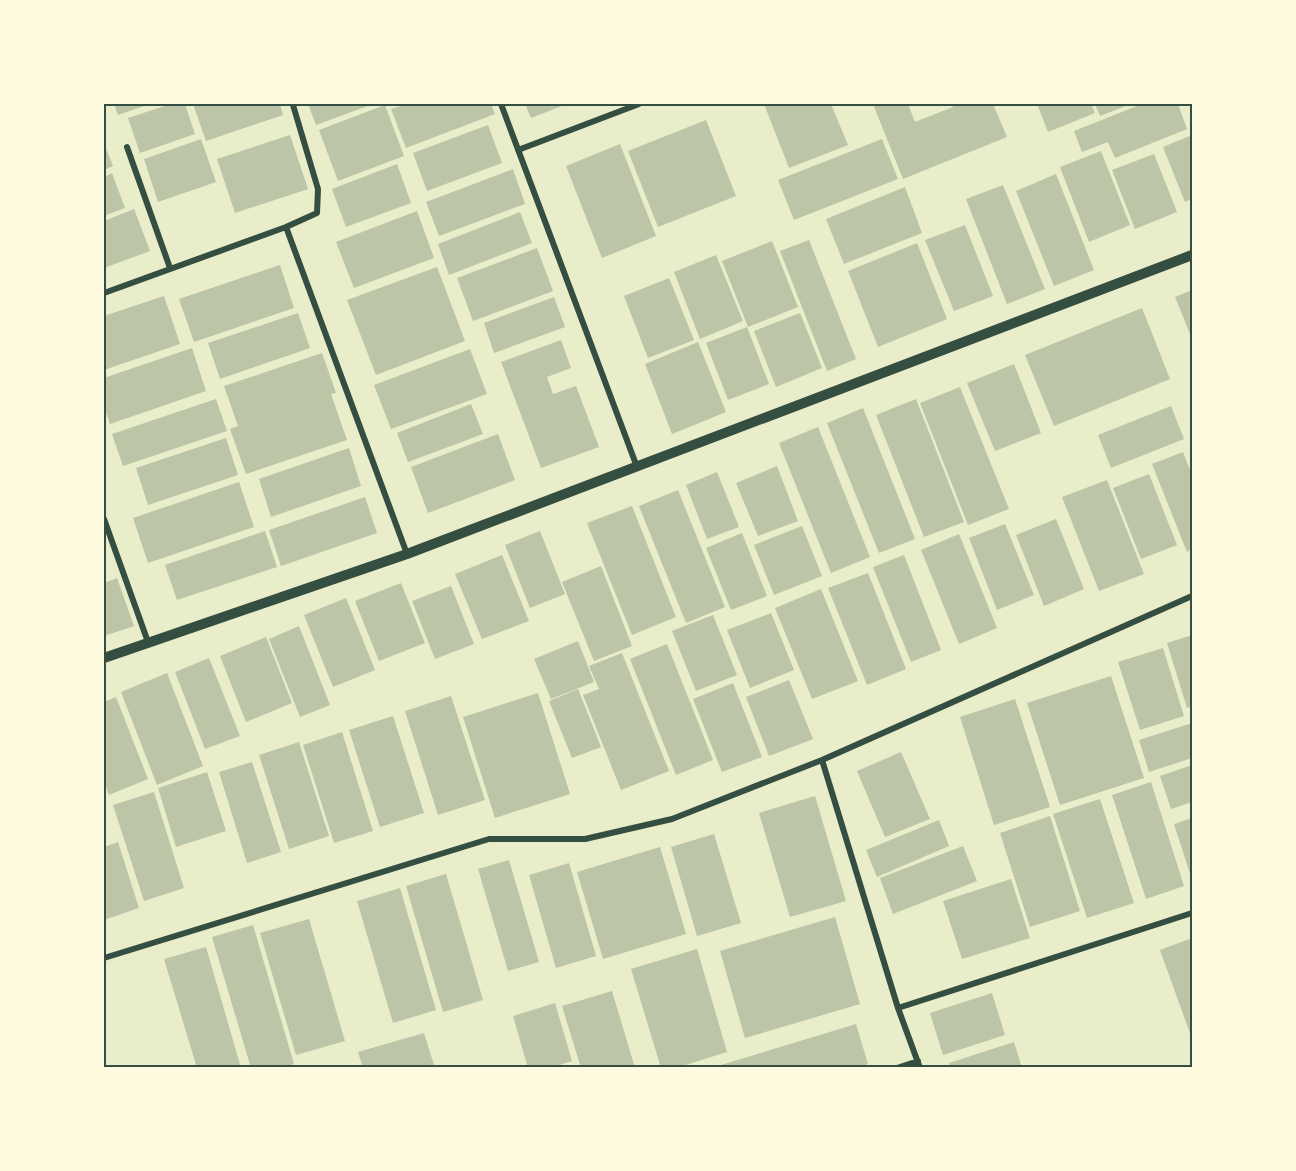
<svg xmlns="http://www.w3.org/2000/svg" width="1296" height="1171" viewBox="0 0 1296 1171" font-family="'Exo 2',sans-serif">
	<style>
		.building { fill: #bcc5a7 }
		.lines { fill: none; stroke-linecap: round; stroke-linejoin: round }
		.minor { stroke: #344e41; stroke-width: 6 }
		.tertiary { stroke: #344e41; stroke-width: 10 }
		.neatline { fill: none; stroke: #344e41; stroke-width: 2 }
	</style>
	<rect width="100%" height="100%" fill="#e9edc9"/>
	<path class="building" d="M114,104H150L118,115Z
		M171,104H185L195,134L140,153L128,118Z
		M193,104H280L283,115L206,141Z
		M308,104H373L316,125Z
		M407,104H491L495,114L406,148L391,109Z
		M525,104H567L531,118Z
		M764,104H831L848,145L789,168Z
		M873,104H908L915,122L953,107L952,104H993L1007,137L903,179Z
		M1037,104H1091L1095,113L1048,132Z
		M1095,104H1131L1100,116Z
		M1142,104H1178L1187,129L1115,158L1108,142L1082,152L1074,131Z
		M385,105L404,156L338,181L319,130Z
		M706,120L736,196L658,227L628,151Z
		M488,125L502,163L427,191L413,153Z
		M290,135L308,189L235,213L217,159Z
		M1192,135V199L1185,202L1163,147Z
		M201,139L216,182L158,202L144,159Z
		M882,139L898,179L794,220L778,180Z
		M104,143L113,166L104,170Z
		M620,144L656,236L602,258L566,166Z
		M1101,151L1130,225L1089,242L1060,167Z
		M1154,154L1177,212L1135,229L1112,170Z
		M397,164L411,203L346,227L332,189Z
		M513,169L525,204L439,236L426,202Z
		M112,173L125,208L104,216V177Z
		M1056,174L1094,270L1054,286L1016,191Z
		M1003,185L1045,289L1007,304L966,199Z
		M905,187L922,233L844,264L826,219Z
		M134,209L150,251L104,268V221Z
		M417,211L434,258L354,288L336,242Z
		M520,212L532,243L449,275L438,244Z
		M965,225L993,296L954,311L925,240Z
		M809,240L856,359L827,371L780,251Z
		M772,241L798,307L748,327L722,261Z
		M917,243L947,319L878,347L848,271Z
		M537,248L553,291L473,321L457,278Z
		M716,255L743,321L700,339L674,272Z
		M280,265L294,308L194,342L179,299Z
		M437,267L465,341L376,375L347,300Z
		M669,278L694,340L648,358L624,296Z
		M1192,290V339L1175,297Z
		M164,296L180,344L104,370V316Z
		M554,297L565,327L494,353L484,323Z
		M1142,308L1170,379L1054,426L1025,355Z
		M298,313L310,348L220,379L208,343Z
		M800,313L822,368L776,387L754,331Z
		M747,327L769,384L728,400L706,343Z
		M561,340L571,368L547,377L553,394L576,386L599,447L541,468L501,362Z
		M698,342L726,412L672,434L645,364Z
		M192,348L206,391L110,424L104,406V378Z
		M470,349L487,394L391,429L374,385Z
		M322,353L336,393L331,394L347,440L246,474L230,429L238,426L224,386Z
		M1014,364L1041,433L995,451L967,383Z
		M960,387L1009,509L968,525L920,403Z
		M216,399L227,431L123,466L112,434Z
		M916,399L964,522L924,537L876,415Z
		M471,404L483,434L408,462L397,433Z
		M1171,406L1184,439L1111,468L1098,435Z
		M863,408L915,539L879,553L827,423Z
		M818,427L870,557L831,573L779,443Z
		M498,434L515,480L428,513L411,467Z
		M226,438L238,475L148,505L136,468Z
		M349,448L361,486L271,517L259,479Z
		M1183,452L1192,475V549L1187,552L1152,464Z
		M777,466L798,521L758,536L736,483Z
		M717,472L739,527L707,539L686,485Z
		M1149,474L1177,545L1141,559L1113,488Z
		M1107,480L1144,574L1099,591L1062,497Z
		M239,482L254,527L148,563L133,518Z
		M678,490L725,607L686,623L639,506Z
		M365,497L377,533L281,566L269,530Z
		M632,506L676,617L632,635L587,523Z
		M1056,519L1084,589L1044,606L1016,535Z
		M1005,524L1034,595L997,610L969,538Z
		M802,526L822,576L774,595L754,545Z
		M265,531L277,567L177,600L165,565Z
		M540,531L565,594L530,608L505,545Z
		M742,533L767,596L731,610L706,548Z
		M959,534L997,628L959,644L921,550Z
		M502,555L529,621L482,639L455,574Z
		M904,555L941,650L911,662L873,567Z
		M601,566L632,646L594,661L562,582Z
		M868,573L906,669L867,685L828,588Z
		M117,578L134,626L104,636V583Z
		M401,583L425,643L379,661L355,601Z
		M451,586L474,644L435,659L412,601Z
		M821,589L858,681L812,699L775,608Z
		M346,598L375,670L333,687L304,615Z
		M771,613L794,670L750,688L727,630Z
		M713,615L737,675L696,691L672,631Z
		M299,626L330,705L300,717L269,639Z
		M1192,635V706L1187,708L1167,643Z
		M266,637L292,703L246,722L220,656Z
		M578,641L594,682L551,699L534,659Z
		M667,644L713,760L676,775L630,659Z
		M1163,648L1184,716L1140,730L1118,662Z
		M622,653L669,771L621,790L583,695L599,689L589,666Z
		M209,658L240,736L205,749L175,672Z
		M167,673L203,766L157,785L121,692Z
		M1111,676L1144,778L1060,805L1027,703Z
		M789,680L813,739L769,756L746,697Z
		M733,683L762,757L722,772L693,699Z
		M578,689L601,747L572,758L549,701Z
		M538,693L570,794L495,818L463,717Z
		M451,696L485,800L438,815L405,711Z
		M116,697L148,779L109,795L104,781V702Z
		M1015,699L1050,807L994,825L960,717Z
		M393,716L424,813L380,827L349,730Z
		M1192,723V758L1149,772L1139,740Z
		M342,732L373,831L334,843L303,745Z
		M299,742L329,836L289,849L259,755Z
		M901,752L930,819L885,837L857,771Z
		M252,762L281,852L247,863L219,772Z
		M1192,765V802L1171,809L1160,776Z
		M207,772L226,831L176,847L158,788Z
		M1151,782L1184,886L1146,899L1112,795Z
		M154,792L184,888L144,901L113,805Z
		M815,796L846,901L790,917L759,813Z
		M1100,799L1134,903L1087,918L1053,814Z
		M1050,816L1080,911L1030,927L1000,833Z
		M1192,818V880L1174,824Z
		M939,820L949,846L877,877L866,850Z
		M714,834L741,923L697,936L671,847Z
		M118,842L139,908L104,920V847Z
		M963,846L977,881L893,914L880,878Z
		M660,847L686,934L603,959L577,872Z
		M509,860L539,962L508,971L478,869Z
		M569,863L596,956L556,968L529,875Z
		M446,874L483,1000L443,1012L406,886Z
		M1011,879L1030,938L962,959L943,901Z
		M400,888L436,1010L393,1023L357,901Z
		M835,917L860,1004L745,1038L720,951Z
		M309,919L345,1041L296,1055L260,933Z
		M253,925L294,1064L281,1068H251L212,937Z
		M1192,938V1039L1160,950Z
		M206,947L241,1068H197L164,959Z
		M697,949L727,1052L676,1068H661L631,969Z
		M612,991L635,1068H581L562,1006Z
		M992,993L1005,1035L943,1055L930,1013Z
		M555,1003L572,1061L550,1068H528L513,1016Z
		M856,1024L868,1064L856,1068H711Z
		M424,1033L435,1068H363L358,1052Z
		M1014,1042L1022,1068H951L949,1063Z"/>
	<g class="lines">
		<path class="minor" d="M501,104L637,467
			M127,147L170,268
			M518,150L639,104
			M286,227L407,554
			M104,293L286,227L317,213L318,189L293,105
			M104,519L148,642
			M822,760L898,1008L920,1068
			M104,958L489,839H585L672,819L822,760L1192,596
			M898,1008L1192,913
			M897,1068L918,1061"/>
		<path class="tertiary" d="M104,658L407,554L1192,255"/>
	</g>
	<rect width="1296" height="1171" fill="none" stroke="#fefae0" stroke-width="210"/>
	<rect x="105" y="105" width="1086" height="961" class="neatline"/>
</svg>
